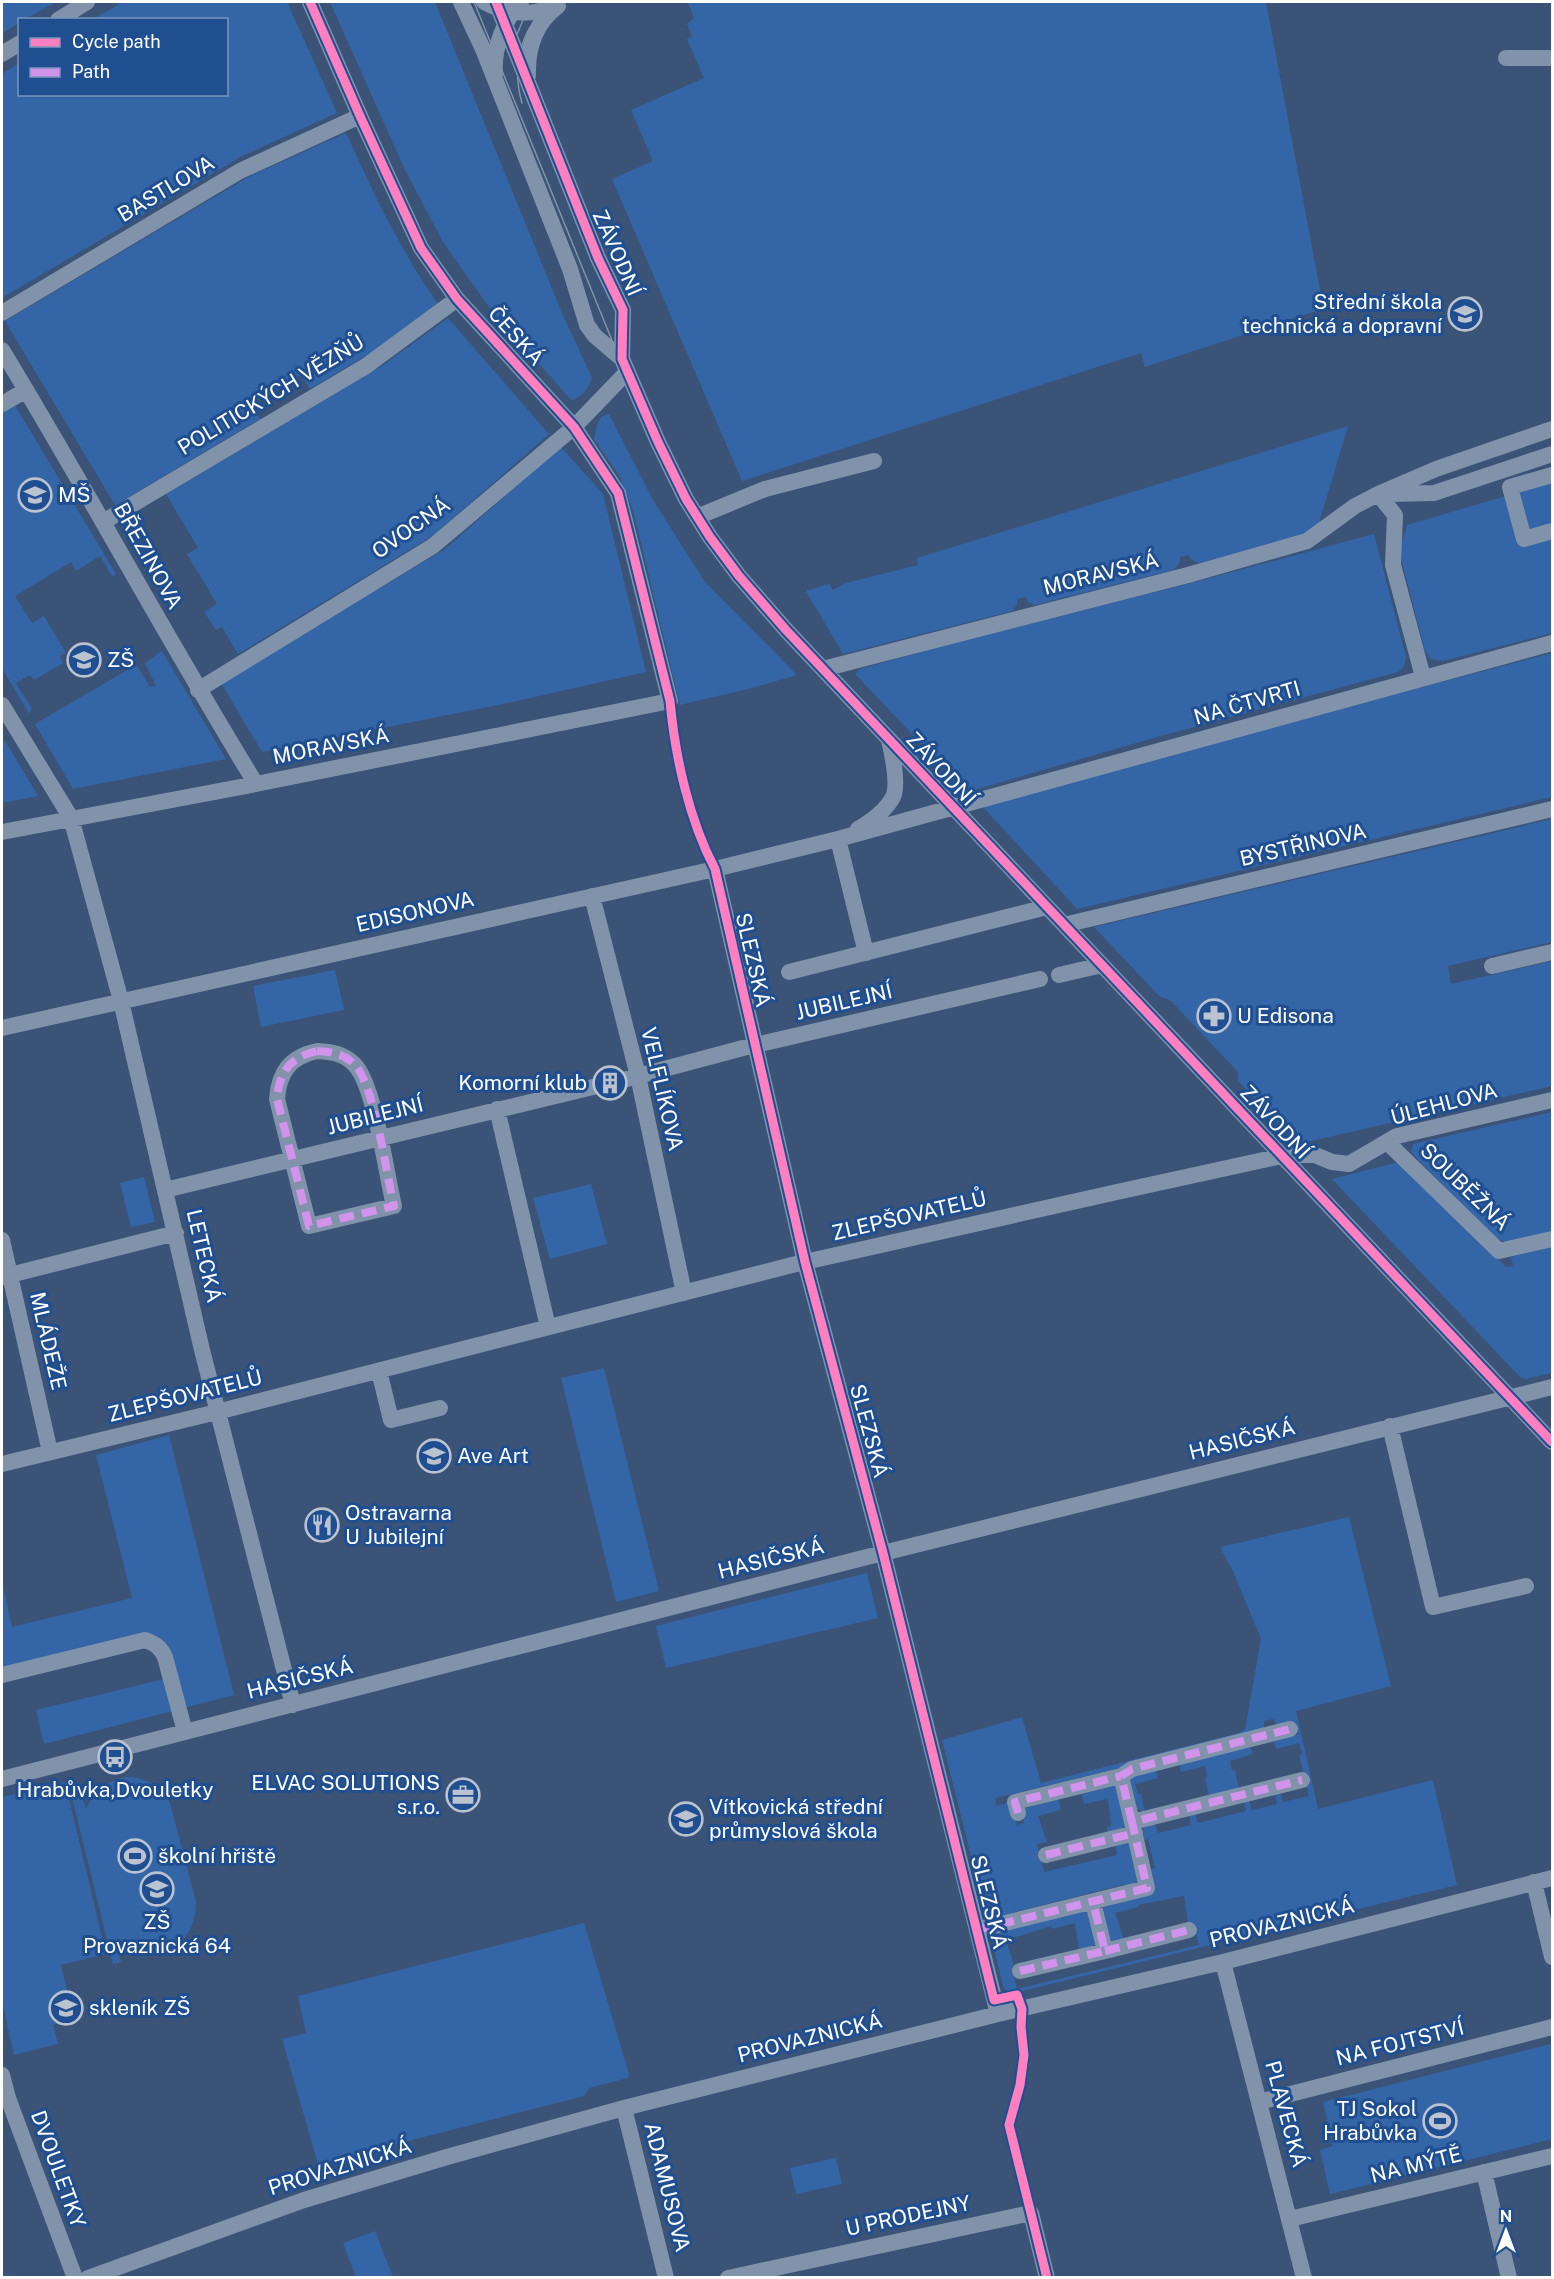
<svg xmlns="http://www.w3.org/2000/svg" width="1554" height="2279" viewBox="0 0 1554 2279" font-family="'Public Sans',sans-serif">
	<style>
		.green { fill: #3466a7 }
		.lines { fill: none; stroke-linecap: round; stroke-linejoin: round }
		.minor-tunnel { stroke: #586d8b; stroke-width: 16; stroke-dasharray: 16 8; stroke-linecap: butt }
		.minor { stroke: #8193aa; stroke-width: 16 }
		.tram { stroke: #8193a9; stroke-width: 1.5 }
		.quiet { stroke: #d193ec; stroke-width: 8; stroke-dasharray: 15 8; stroke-linecap: butt }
		.cycleway-casing { stroke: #204f91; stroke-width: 13 }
		.cycleway { stroke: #ff80c0; stroke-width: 9 }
		.labels { text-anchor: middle; stroke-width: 6; stroke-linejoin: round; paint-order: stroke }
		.street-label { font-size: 21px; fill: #fff; stroke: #204f91 }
		.poi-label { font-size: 21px; fill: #fff; stroke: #204f91; text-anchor: start }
	</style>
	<rect width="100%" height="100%" fill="#3a5377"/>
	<path class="green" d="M2,2H56L25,19L20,20L19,23L2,34Z
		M123,2H287L337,113L242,156L2,298V74L19,63L20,94H226V20L93,19Z
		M330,2H435L562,313L592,378C589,389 582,397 571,400L489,307L443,242L405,170Z
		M690,2H1266L1321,295L1316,311L1145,367L1141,353L742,481L612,179L653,161L631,110L704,78L687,39L692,37L687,24L694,18L688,3Z
		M346,133C373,192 400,250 438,304L370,353L310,389L301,375L251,404L260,419L115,505L5,321L250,176Z
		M448,318L549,434L434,535L238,654L222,627L216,630L204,612L217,604L187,554L198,548L166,494L383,365Z
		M13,402L116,574L112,576L100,556L76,571L71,562L15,596L32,623L44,616L66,653L60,656L63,663L34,680L30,675L16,683L32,709L29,714L2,668V408Z
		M609,414L653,500L705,582L797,675L752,688L680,705L634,514L620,477L594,439C598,427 595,417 609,414Z
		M1348,426L1316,533L1199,563L1192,560L1188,555L1180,557L1179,564L1173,570L1035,605L1029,603L1025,597L1017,599V605L1012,611L843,654L806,591L829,584L833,590L846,583L918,565L917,558Z
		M561,447L603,494L646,672L503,704L262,752L221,683L445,549Z
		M1552,482V527L1532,530L1528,528L1517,496L1521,492Z
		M1506,496L1519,544L1552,535V633L1443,661L1431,659L1425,651L1402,562L1401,546L1407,525Z
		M1374,534L1406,657L1404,667L1398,672L1150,739L967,792L855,674L860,669L960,641L1195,582Z
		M162,651L226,759L73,789L35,724L134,666L138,667L150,687L156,686L145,663Z
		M1552,653V797L1077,909L983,807L1187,749Z
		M2,739L7,744L38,796L2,803Z
		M1552,819V942L1448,966L1451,984L1552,961V1086L1298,1144L1238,1081V1072L1171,1001L1159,996L1094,927Z
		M335,970L344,1010L261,1027L253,986Z
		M1552,1112V1233L1508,1243L1493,1237L1411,1152L1413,1144Z
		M1399,1162L1506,1267L1513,1266L1511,1257L1552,1245V1373L1526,1379L1521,1378L1332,1179Z
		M144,1177L155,1222L131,1227L120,1183Z
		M591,1184L607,1244L550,1259L533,1198Z
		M604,1368L659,1591L616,1602L561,1378Z
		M169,1435L234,1695L183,1708L166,1645L2,1670V1582L12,1627L132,1598L96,1455Z
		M1349,1517L1391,1686L1296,1711L1318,1809L1433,1780L1457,1885L1014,1993L1007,1992L1003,1986L991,1937L999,1932L1083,1911L1088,1912L1095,1945L1079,1950L1075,1923L1052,1929L1051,1926L1006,1940L1015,1968L1012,1969L1017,1989L1199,1945L1194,1925L1188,1923L1184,1896L1138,1905V1907L1115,1913L1124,1939L1110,1941L1103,1907L1153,1883L1151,1869L1155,1868L1148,1839L1144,1840L1143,1827L1155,1823L1158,1833L1191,1825L1189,1814L1195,1813L1198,1823L1246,1811L1244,1801L1249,1800L1252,1810L1277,1804L1275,1793L1280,1792L1283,1802L1309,1796L1299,1755L1302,1754L1299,1743L1276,1749L1273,1740L1299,1734L1296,1723L1277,1725L1273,1719L1264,1721V1728L1131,1763L1115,1769L995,1798L996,1806L1007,1803L1011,1806L1017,1825L1024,1823L1022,1814L1023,1809L1058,1799L1061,1810L1038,1816L1047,1842L1037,1844L1044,1872L1117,1855L1115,1844L1125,1842L1132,1843L1138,1887L1122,1885L1014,1912L1005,1919L987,1920L942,1740L1022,1717L1041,1783L1239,1733L1245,1729L1246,1724L1261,1639L1233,1571L1220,1547Z
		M867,1573L878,1618L666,1668L656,1626Z
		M164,1679L173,1711L44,1744L36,1710Z
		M1250,1746L1253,1754L1230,1761L1232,1771L1235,1770L1239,1789L1209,1796L1205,1778L1207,1777L1205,1766L1181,1772L1179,1763Z
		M1156,1769L1158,1778L1135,1784L1138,1794H1141L1145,1812L1137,1809L1130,1777Z
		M125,1777C146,1777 159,1785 170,1803L196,1902C197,1946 154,1970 119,1940L116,1944L121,1962L113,1964L70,1789L79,1786L86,1809C94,1791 105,1782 125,1777Z
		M65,1782L106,1954L61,1965L68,1994L58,1997L64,2022L53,2025L58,2044L14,2055L2,2001V1797Z
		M1115,1786L1126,1827L1108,1833L1107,1827L1111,1826L1108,1799L1084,1804L1082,1794Z
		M584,1923L629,2074L628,2078L589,2088L584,2096L318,2164L282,2039L306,2033L298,1996Z
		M1551,2044L1552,2139L1330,2194L1320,2150L1333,2146L1323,2102Z
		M836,2158L842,2184L796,2194L790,2168Z
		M375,2231L393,2277H356L343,2243Z"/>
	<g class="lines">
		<path class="minor-tunnel" d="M597,1086L623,1080"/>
		<path class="minor" d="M461,2L483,49L570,269L587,325L595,336L622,359
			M484,2C506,14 531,16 555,7
			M496,2L598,258L623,310L622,359L658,442L686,499L710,537L739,576L786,630L1552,1442
			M58,20L87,2
			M2,54L20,43
			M1506,58H1552
			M495,74C493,48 504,20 521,2
			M528,76C527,48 535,23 558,6
			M2,313L240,171L360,116
			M2,350C89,493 168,641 256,784
			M2,404L26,390
			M1552,475L1510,487L1524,539L1552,531
			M1378,494L1395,515L1393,565L1423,677
			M1388,494L1434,493L1552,454
			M697,517L765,489L874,461
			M103,522L366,366L457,299
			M823,669L1188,575L1307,541L1355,506L1378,494L1436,469L1552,429
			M198,690L433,546L574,427L627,372
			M2,705L71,818L121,1001L202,1350L293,1705
			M858,829C870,822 886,810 893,797C899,784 892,753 889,740
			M2,832L256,784L670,701L618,493L574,427L457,299L421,248L360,116L310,2
			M838,839L866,953
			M715,869L805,1262L883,1553L998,2014
			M592,896L638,1076L684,1293
			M1064,925L1552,809
			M1492,966L1552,952
			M789,972L1047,907
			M1059,975L1102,965
			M2,1028L715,869L838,839L1552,643
			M317,1051C331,1052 344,1053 355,1065C375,1087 386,1173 394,1206L309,1226L277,1099C279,1072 290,1057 317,1051Z
			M623,1080L743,1048L1040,979
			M497,1109L548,1327
			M1387,1142L1499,1251L1552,1239
			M165,1190L597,1086
			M2,1240L50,1452
			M2,1277L176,1233
			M379,1371L391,1420L440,1408
			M1390,1426L1433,1607L1526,1586
			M2,1464L217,1412L796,1264L1117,1192L1286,1155H1315L1332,1162L1349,1164L1397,1136L1552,1100
			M2,1675L145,1640C156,1644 160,1647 165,1657L185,1732
			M2,1779L863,1558L1552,1387
			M1018,1813L1015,1802L1121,1776
			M1132,1822L1121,1776L1132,1769L1290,1729
			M1046,1855L1135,1833
			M1534,1882L1552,1957
			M977,1930L1147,1888L1132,1822L1302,1780
			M1105,1951L1189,1930
			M1223,1962L1304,2278
			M1020,1971L1105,1951L1093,1902
			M2,2075L8,2098L75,2278
			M1259,2102L1552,2027
			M624,2108L666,2278
			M1484,2172L1509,2278
			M1290,2219L1552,2156
			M88,2278L304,2200L447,2157L624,2108L998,2014L1223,1962L1552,1878
			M728,2278L1031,2213L1047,2278"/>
		<path class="tram" d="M474,2L649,431C684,508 724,567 781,630L1552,1447
			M515,39L523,20L539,2
			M522,103C511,65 521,26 553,2"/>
		<path class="quiet" d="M317,1051C331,1052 344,1053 355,1065C375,1087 386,1173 394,1206L309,1226L277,1099C279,1072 290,1057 317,1051Z
			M1018,1813L1015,1802L1121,1776
			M1132,1822L1121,1776L1132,1769L1290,1729
			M1046,1855L1135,1833
			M977,1930L1147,1888L1132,1822L1302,1780
			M1105,1951L1189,1930
			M1020,1971L1105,1951L1093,1902"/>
		<defs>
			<path id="cycleway" d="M310,2L360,116L421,248L457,299L574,427L618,493L670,701C675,756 689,820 715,869L805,1262L883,1553L994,2000L1017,1995L1022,2009L1021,2027L1024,2055L1020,2085L1009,2125L1047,2278
				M496,2L598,258L623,310L622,359L658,442L686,499L710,537L739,576L786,630L1552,1442"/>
		</defs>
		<use href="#cycleway" class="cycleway-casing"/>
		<use href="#cycleway" class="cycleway"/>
	</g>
	<defs>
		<symbol id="school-ring" viewBox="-11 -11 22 22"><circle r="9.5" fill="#204f91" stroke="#bac3cf" stroke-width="1.5"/><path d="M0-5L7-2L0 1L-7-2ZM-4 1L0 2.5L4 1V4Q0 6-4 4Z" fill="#bac3cf"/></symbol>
		<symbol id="pharmacy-ring" viewBox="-11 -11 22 22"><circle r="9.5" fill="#204f91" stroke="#bac3cf" stroke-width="1.5"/><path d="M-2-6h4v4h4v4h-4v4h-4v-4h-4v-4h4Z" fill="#bac3cf"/></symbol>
		<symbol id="building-ring" viewBox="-11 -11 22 22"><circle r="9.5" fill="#204f91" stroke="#bac3cf" stroke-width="1.5"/><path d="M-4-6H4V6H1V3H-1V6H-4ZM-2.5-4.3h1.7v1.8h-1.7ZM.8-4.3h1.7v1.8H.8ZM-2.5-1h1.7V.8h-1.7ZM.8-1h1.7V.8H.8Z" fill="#bac3cf"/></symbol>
		<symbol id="restaurant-ring" viewBox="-11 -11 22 22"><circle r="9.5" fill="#204f91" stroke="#bac3cf" stroke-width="1.5"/><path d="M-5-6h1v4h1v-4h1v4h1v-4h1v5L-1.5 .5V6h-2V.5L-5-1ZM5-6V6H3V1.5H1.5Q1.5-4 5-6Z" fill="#bac3cf"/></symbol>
		<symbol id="bus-ring" viewBox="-11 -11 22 22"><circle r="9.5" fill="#204f91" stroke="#bac3cf" stroke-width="1.5"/><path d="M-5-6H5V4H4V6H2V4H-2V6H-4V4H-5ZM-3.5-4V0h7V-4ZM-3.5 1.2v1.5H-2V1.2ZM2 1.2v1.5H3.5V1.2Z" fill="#bac3cf"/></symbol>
		<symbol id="office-ring" viewBox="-11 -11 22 22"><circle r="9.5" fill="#204f91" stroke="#bac3cf" stroke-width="1.5"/><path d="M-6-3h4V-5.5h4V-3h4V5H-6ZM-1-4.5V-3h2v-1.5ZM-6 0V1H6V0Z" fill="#bac3cf"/></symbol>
		<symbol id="university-ring" viewBox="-11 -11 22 22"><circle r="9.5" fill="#204f91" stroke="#bac3cf" stroke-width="1.5"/><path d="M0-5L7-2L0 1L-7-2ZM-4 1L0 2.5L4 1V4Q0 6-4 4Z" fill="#bac3cf"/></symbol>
		<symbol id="stadium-ring" viewBox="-11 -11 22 22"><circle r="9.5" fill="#204f91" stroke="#bac3cf" stroke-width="1.5"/><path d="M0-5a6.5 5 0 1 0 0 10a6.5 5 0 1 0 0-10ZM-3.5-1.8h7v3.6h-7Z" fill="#bac3cf"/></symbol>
	</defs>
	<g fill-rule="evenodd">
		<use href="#school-ring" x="1446" y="295" width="38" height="38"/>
		<use href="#school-ring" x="16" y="476" width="38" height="38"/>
		<use href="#school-ring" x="65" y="641" width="38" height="38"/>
		<use href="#pharmacy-ring" x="1195" y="997" width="38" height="38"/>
		<use href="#building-ring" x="591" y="1064" width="38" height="38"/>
		<use href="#school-ring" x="415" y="1437" width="38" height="38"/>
		<use href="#restaurant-ring" x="303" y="1506" width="38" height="38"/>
		<use href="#bus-ring" x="96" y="1738" width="38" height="38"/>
		<use href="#office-ring" x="444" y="1776" width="38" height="38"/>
		<use href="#university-ring" x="667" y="1800" width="38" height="38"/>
		<use href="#stadium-ring" x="116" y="1837" width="38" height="38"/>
		<use href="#school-ring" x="138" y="1870" width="38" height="38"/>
		<use href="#school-ring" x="47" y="1989" width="38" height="38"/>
		<use href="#stadium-ring" x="1421" y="2102" width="38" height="38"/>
	</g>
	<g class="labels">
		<g class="street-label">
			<text transform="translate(166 189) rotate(-31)" y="7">BASTLOVA</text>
			<text transform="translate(617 253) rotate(66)" y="7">ZÁVODNÍ</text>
			<text transform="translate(516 336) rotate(48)" y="7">ČESKÁ</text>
			<text transform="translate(271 395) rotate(-31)" y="7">POLITICKÝCH VĚZŇŮ</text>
			<text transform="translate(411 528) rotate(-35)" y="7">OVOCNÁ</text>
			<text transform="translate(148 556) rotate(61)" y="7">BŘEZINOVA</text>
			<text transform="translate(1101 574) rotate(-14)" y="7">MORAVSKÁ</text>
			<text transform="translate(1247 703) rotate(-16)" y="7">NA ČTVRTI</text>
			<text transform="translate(331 746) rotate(-11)" y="7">MORAVSKÁ</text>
			<text transform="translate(941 769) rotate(47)" y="7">ZÁVODNÍ</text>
			<text transform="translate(1303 845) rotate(-13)" y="7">BYSTŘINOVA</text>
			<text transform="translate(415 912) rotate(-13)" y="7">EDISONOVA</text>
			<text transform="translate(753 960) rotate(77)" y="7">SLEZSKÁ</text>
			<text transform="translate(844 1002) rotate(-13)" y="7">JUBILEJNÍ</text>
			<text transform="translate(662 1089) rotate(77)" y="7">VELFLÍKOVA</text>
			<text transform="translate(1444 1104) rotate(-15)" y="7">ÚLEHLOVA</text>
			<text transform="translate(375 1116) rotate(-14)" y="7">JUBILEJNÍ</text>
			<text transform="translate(1275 1122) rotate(47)" y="7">ZÁVODNÍ</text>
			<text transform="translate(1465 1187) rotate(44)" y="7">SOUBĚŽNÁ</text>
			<text transform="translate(909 1216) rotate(-13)" y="7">ZLEPŠOVATELŮ</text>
			<text transform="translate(204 1256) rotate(77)" y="7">LETECKÁ</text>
			<text transform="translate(48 1341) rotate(77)" y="7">MLÁDEŽE</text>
			<text transform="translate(185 1396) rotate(-14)" y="7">ZLEPŠOVATELŮ</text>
			<text transform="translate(869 1431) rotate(75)" y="7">SLEZSKÁ</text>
			<text transform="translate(1242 1440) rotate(-14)" y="7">HASIČSKÁ</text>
			<text transform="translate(771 1559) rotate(-14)" y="7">HASIČSKÁ</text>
			<text transform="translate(300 1679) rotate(-14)" y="7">HASIČSKÁ</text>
			<text transform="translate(989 1902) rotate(76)" y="7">SLEZSKÁ</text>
			<text transform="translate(1282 1923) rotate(-14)" y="7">PROVAZNICKÁ</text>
			<text transform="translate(810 2038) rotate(-14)" y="7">PROVAZNICKÁ</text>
			<text transform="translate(1400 2043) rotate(-14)" y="7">NA FOJTSTVÍ</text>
			<text transform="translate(1286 2114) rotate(75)" y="7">PLAVECKÁ</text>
			<text transform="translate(1416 2165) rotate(-14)" y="7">NA MÝTĚ</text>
			<text transform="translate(340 2167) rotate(-17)" y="7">PROVAZNICKÁ</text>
			<text transform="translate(58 2169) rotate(70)" y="7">DVOULETKY</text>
			<text transform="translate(667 2187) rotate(76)" y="7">ADAMUSOVA</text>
			<text transform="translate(908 2216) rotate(-12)" y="7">U PRODEJNY</text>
		</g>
		<g class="poi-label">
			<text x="1442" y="309" text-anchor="end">Střední škola<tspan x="1442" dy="24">technická a dopravní</tspan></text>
			<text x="58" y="502">MŠ</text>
			<text x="107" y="667">ZŠ</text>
			<text x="1237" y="1023">U Edisona</text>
			<text x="587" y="1090" text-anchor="end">Komorní klub</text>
			<text x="457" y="1463">Ave Art</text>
			<text x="345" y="1520">Ostravarna<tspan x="345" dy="24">U Jubilejní</tspan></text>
			<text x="440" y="1790" text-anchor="end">ELVAC SOLUTIONS<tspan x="440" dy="24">s.r.o.</tspan></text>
			<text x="115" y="1797" text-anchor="middle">Hrabůvka,Dvouletky</text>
			<text x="709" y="1814">Vítkovická střední<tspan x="709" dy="24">průmyslová škola</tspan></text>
			<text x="158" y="1863">školní hřiště</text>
			<text x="157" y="1929" text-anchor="middle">ZŠ<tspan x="157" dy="24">Provaznická 64</tspan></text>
			<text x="89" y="2015">skleník ZŠ</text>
			<text x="1417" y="2116" text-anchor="end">TJ Sokol<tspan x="1417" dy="24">Hrabůvka</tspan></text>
		</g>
	</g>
	<rect width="1554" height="2279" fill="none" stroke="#ffffff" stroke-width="6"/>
	<rect x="18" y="18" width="210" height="78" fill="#204f91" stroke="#7995bd" stroke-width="1.5"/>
	<rect x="30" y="38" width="30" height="9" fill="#ff80c0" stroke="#7995bd" stroke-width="1.5"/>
	<text x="72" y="48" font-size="18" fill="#ffffff">Cycle path</text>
	<rect x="30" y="68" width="30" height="9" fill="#d193ec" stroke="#7995bd" stroke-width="1.5"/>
	<text x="72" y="78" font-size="18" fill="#ffffff">Path</text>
	<g transform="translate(1506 2231)" stroke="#204f91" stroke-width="4.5" paint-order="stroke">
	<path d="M0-4.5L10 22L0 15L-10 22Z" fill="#ffffff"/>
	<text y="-9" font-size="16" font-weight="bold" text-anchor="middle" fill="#ffffff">N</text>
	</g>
</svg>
